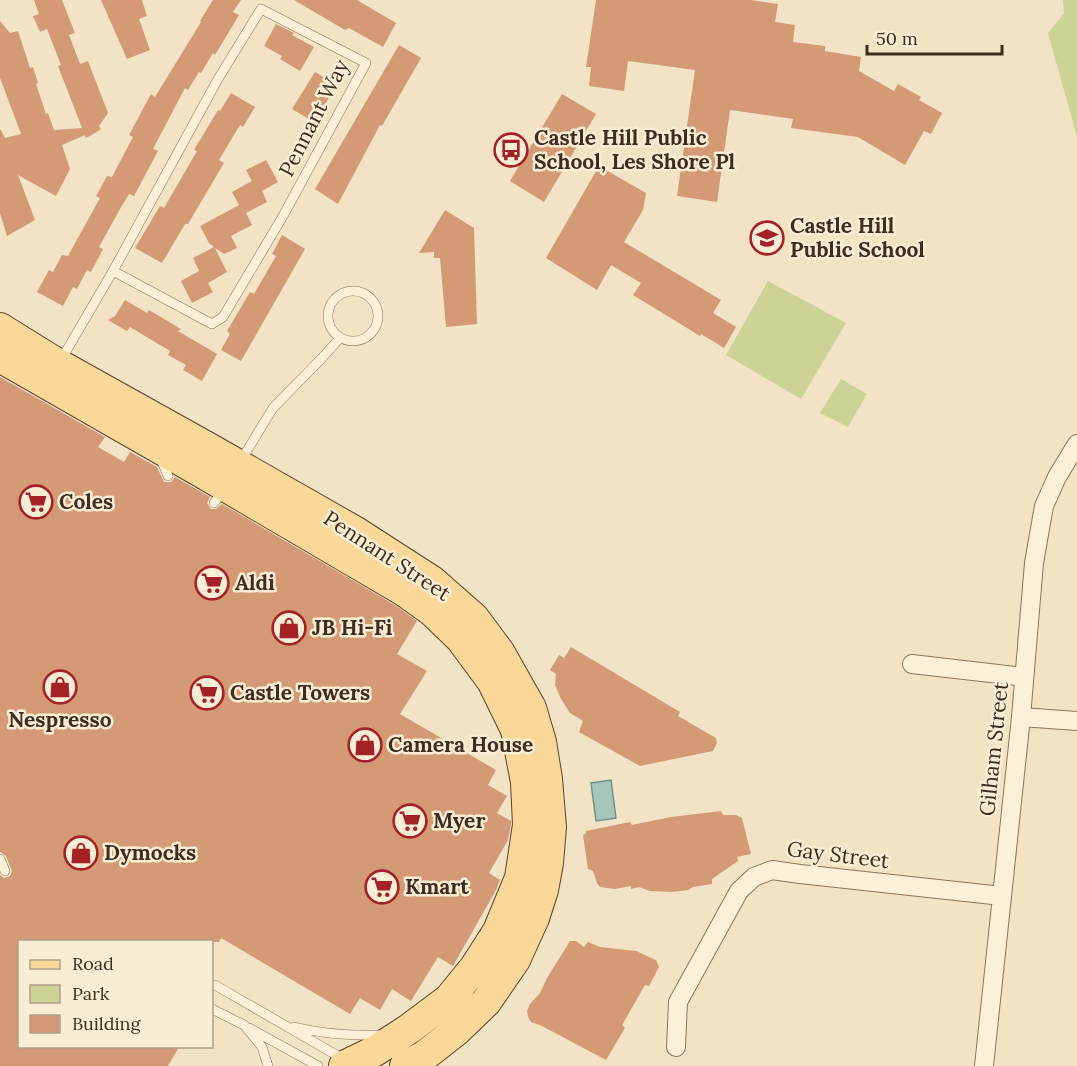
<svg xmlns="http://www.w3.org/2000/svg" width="1077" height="1066" viewBox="0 0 1077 1066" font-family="Lora,serif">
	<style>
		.green { fill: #cdd296 }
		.water { fill: #a6c5bb; stroke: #6c9589; stroke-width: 1.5 }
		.building { fill: #d49a76 }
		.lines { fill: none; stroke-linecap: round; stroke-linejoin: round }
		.service-casing { stroke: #8f7458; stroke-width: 10 }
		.minor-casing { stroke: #8f7458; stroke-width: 20 }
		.primary-casing { stroke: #5d422d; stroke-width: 32 }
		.service { stroke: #fcf0d8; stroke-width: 9 }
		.minor { stroke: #fcf0d8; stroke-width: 18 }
		.primary { stroke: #f9d899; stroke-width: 30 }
		.labels { text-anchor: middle; stroke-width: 5; stroke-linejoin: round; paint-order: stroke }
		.street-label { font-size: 21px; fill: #3e2c1e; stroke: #f9edd4 }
		.poi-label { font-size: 21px; font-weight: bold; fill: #3e2c1e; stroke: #f9edd4; text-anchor: start }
	</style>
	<rect width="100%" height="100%" fill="#f2e3c4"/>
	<path class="green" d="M1063,0H1077V137L1048,33L1064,13Z
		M768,281L846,323L801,399L726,355Z
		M841,379L867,394L848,427L820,413Z"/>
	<path class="water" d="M611,780L616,818L596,821L591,783Z"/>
	<path class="building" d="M34,0H62L75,33L69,35L80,64L88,61L108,113L99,126L101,129L95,133L86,138L85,135L62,145L70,169L56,196L18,175L35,220L7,236L0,213V130H1L5,138L21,134L0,78V21L10,33L18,31L30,68L33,67L38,83L36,84L46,114L48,113L54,130L82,128L58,66L61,65L47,29L40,32L33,16L39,14Z
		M101,0H142L147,16L139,19L150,50L127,59Z
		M213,0H241L233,12L239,15L215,55L213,53L201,73L199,72L188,90L185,88L153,149L158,151L134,196L129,194L120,209L99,247L103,249L91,272L87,270L77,289L73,287L63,306L37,292L49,270L53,272L62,255L68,256L100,198L96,196L107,176L112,177L133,137L129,135L151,94L155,97L201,22L200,21Z
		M294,0H357L396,23L383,47L349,28L345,30Z
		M596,0H751L778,4L775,22L795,25L793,42L825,46V51L861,57L859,71L894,91L898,84L921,97L919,100L942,113L931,134L924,131L905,165L858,137L791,128L793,119L730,110L717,202L677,196L695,70L628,61L624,91L589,86L591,67H586Z
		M276,24L294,33L292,35L314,47L300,71L280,59L282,56L264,46Z
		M399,45L421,58L382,126L380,125L338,204L315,189Z
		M315,72L337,85L314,122L292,109Z
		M231,93L255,107L243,127L240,125L219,160L224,163L188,224H185L162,263L135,248L160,206L164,208L197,151L194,150L218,110L220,111Z
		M562,94L596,114L544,202L510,181Z
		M266,160L278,182L262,191L267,202L246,213L252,225L231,236L237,248L224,254L215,248L227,272L208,283L213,292L192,303L181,281L199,271L193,258L214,247L209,243L200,226L239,205L232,192L252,181L246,170Z
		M599,166L646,193L643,210L624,242L721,300L713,313L736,327L724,348L701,334L700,336L633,295L641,283L611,265L597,290L546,258Z
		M445,210L474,228L477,324L446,327L440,258H434V252L419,253Z
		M282,235L305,249L241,361L221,350L230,334L227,331L250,292L254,294L276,256L272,254Z
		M125,300L147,313L149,310L181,329L178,331L217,354L202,381L183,370L186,365L168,355L170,351L130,327L127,331L108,320L115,316Z
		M0,377L105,437L98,447L124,462L130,452L157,467L164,482H171L175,477L210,497L207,503L211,509H216L222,504L395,605L417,621L397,654L427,671L400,714L496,770L488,785L507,796L497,813L511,821V824L508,840L489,873L500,880L496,890L453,966L438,957L411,1001L392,989L380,1010L360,998L350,1014L221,938L219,942H20V1047H179L168,1066H0V875L4,878L10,876L12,871L6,856L0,852Z
		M571,647L680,712L678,716L716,738L717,743L713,751L640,766L579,732L583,721L570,713L561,699L555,685L556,674L550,670L559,655L564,658Z
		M721,811L723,815H736L742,818L751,854L737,857L738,861L712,879V884L693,887L688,890L672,892L650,891L639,887L631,889V886L615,889L600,887L597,883L593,871L588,869L583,835L586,833V831L630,822L632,825L671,817Z
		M570,941H576L584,947L588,942L600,947L636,951L656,960L659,967L649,986L645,985L622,1025L625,1028L606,1060L540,1025L531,1022L528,1017L527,1011L530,1004L540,993L547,978Z"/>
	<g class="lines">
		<defs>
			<path id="service" d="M328 316a25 25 0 1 1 50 0a25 25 0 1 1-50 0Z
				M61,360L113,271L218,79L261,9L366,63L283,216L223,317L212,324L113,271
				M161,459L168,476
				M240,462L273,408L321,359L340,338
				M214,503L224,489
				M0,859L5,871
				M215,985L345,1060
				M212,1009L244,1025L262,1047L268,1066
				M294,1027C323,1034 352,1036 381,1035
				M249,1028L318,1066"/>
			<path id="minor" d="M912,664L1024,677
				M1021,717L1077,721
				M676,1047L678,1002L739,891L754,877L772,870L800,874L1002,896
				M984,1066L1021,717L1034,563L1044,506L1057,477L1077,444"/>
			<path id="primary" d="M0,328L58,364L207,447L356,532L432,581L474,618L500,653L531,708L541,742L547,779L551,827L548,863L543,890L534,918L515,960L486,1002L456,1031L424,1056L405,1066
				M0,357L201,472L404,591L432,611L461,639L492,681L516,730L526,782L528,825L520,878L498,931L475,967L449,999L409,1029L375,1051L344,1066"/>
		</defs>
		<use href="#service" class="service-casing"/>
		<use href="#minor" class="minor-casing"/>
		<use href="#primary" class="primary-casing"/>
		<use href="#service" class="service"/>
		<use href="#minor" class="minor"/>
		<use href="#primary" class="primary"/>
	</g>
	<defs>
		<symbol id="bus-ring" viewBox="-11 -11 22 22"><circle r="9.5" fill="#f9edd4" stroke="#a42227" stroke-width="1.5"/><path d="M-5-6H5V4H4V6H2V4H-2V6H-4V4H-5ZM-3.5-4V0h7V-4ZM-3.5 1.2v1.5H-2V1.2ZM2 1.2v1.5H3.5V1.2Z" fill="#a42227"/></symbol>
		<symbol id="school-ring" viewBox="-11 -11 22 22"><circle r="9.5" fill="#f9edd4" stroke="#a42227" stroke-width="1.5"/><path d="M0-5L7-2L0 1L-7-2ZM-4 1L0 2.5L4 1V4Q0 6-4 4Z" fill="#a42227"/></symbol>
		<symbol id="supermarket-ring" viewBox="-11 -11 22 22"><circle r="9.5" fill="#f9edd4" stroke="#a42227" stroke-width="1.5"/><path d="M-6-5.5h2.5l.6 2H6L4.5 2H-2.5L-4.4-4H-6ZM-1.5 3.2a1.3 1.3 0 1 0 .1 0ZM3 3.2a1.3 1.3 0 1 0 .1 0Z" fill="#a42227"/></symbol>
		<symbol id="shop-ring" viewBox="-11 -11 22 22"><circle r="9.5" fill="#f9edd4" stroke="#a42227" stroke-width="1.5"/><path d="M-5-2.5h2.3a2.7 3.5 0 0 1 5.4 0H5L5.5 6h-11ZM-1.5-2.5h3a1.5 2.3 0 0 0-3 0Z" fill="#a42227"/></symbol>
	</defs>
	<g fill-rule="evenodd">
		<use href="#bus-ring" x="492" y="131" width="38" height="38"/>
		<use href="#school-ring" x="748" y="219" width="38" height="38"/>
		<use href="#supermarket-ring" x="17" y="483" width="38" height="38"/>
		<use href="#supermarket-ring" x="193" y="564" width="38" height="38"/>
		<use href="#shop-ring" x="270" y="609" width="38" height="38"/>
		<use href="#shop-ring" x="41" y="668" width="38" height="38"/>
		<use href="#supermarket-ring" x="188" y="674" width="38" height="38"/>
		<use href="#shop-ring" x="346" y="726" width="38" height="38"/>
		<use href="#supermarket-ring" x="391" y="802" width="38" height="38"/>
		<use href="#shop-ring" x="62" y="834" width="38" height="38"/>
		<use href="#supermarket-ring" x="363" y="868" width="38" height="38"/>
	</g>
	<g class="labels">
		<g class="street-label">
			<text transform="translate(314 118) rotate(-63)" y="7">Pennant Way</text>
			<text transform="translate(387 556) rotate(33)" y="7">Pennant Street</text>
			<text transform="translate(994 749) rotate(-84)" y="7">Gilham Street</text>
			<text transform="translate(838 855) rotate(7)" y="7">Gay Street</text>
		</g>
		<g class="poi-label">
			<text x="534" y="145">Castle Hill Public<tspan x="534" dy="24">School, Les Shore Pl</tspan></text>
			<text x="790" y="233">Castle Hill<tspan x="790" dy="24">Public School</tspan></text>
			<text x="59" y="509">Coles</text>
			<text x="235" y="590">Aldi</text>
			<text x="312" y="635">JB Hi-Fi</text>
			<text x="230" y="700">Castle Towers</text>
			<text x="60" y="727" text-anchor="middle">Nespresso</text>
			<text x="388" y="752">Camera House</text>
			<text x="433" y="828">Myer</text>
			<text x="104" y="860">Dymocks</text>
			<text x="405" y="894">Kmart</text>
		</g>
	</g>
	<rect x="18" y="940" width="195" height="108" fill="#f9edd4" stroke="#aea08b" stroke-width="1.5"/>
	<rect x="30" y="960" width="30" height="9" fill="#f9d899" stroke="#aea08b" stroke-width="1.5"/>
	<text x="72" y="970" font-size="18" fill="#3e2c1e">Road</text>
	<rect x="30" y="985" width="30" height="18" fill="#cdd296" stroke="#aea08b" stroke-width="1.5"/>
	<text x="72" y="1000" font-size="18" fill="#3e2c1e">Park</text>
	<rect x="30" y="1015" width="30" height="18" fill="#d49a76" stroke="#aea08b" stroke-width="1.5"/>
	<text x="72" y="1030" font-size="18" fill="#3e2c1e">Building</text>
	<path d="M867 45v9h135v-9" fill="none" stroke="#3e2c1e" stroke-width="3"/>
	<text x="876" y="45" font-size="18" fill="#3e2c1e" stroke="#f9edd4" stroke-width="4.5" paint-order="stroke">50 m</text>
</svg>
